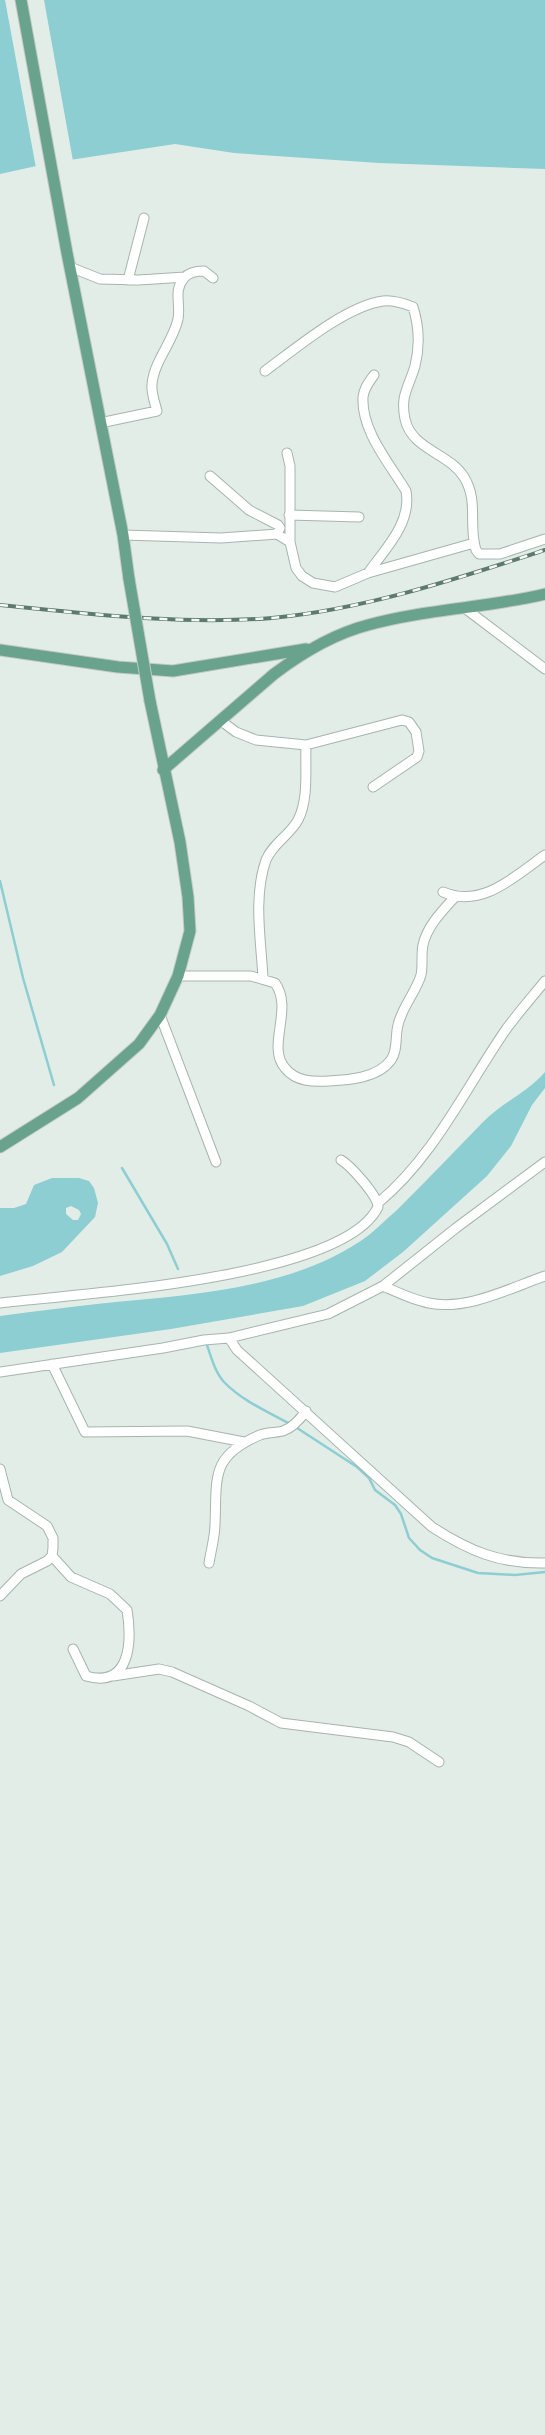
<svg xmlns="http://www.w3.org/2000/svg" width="545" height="2435" viewBox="0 0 545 2435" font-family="'Public Sans',sans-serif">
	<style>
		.water { fill: #8cced1; fill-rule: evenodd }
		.pier { fill: #e3ede8 }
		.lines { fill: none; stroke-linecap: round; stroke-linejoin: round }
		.stream { stroke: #8cced1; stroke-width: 2.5 }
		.minor-casing { stroke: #a6b5ae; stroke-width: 11 }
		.major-casing { stroke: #c1c9c6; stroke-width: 13 }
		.minor { stroke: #fff; stroke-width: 9 }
		.major { stroke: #69a28d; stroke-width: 11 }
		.rail-casing { stroke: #5e7a6f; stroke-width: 4 }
		.rail { stroke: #f4f9f6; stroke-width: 2.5; stroke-dasharray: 8; stroke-linecap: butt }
		.major-bridge-casing { stroke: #c1c9c6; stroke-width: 13; stroke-linecap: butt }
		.major-bridge { stroke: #69a28d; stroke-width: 11 }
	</style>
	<rect width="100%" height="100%" fill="#e3ede8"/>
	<path class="water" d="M0,0H545V169L379,163L234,153L175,144L50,163L0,174Z
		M545,1072V1088L532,1105L511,1146L487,1176L403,1252L365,1281L303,1306L171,1329L0,1353V1316C35,1311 70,1307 106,1303C192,1295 296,1289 369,1235C379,1227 387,1218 397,1210C426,1181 454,1152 482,1123C501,1103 527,1093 545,1072Z
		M52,1178H79L89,1181L94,1188L98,1203L95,1217L62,1252L33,1266L0,1276V1208H14L26,1204L34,1185ZM71,1206L79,1210L81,1214L78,1220H73L66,1214V1208Z"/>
	<path class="pier" d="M5,0H44L73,161L36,168Z"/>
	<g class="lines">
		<path class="stream" d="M0,881L23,978L54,1085
			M122,1168L167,1244L178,1269
			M207,1345C211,1357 215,1372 224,1382C241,1400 268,1412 290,1424
			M294,1426L357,1467L369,1478L375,1490L395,1505L401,1514L409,1538L420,1550L432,1558L478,1573L515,1575L545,1572"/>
		<defs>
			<path id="minor" d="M70,267L100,279L139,280L185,277
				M128,280L144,218
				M265,371C295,349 346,306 383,301C393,300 403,303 413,307C419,326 420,346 415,366C409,387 400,395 405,419C411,449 449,453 464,477C479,502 468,524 476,550L479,554H500L545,539
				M100,423L157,411C155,403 151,393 152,384C154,361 173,342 178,319C181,304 173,291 184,278C189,272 197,271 204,271L213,278
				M287,453L290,466V542
				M210,476L249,510L278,525L280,528L277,534
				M289,515L359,517
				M123,535L221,538L277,534L290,542L296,568L302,576L313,583L335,587L368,573L474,543
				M368,573C385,549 412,523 406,491C390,464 361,431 363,397C364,388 369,382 374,375
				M466,609L545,669
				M220,720L236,732L256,740L306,745L402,720L409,722L416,732L419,751L417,757L373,787
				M443,892C482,909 515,876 545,855
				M178,976H251L275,983C294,1009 266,1046 285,1068C296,1082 314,1082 329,1081C349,1080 378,1078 391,1060C398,1050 395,1036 398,1025C402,1007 416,992 421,975C423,966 421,954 423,945C427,926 443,910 455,897
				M263,978C261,940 253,897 266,860C273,843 290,835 298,820C309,799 305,768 306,745
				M160,1015L216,1162
				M378,1203C434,1157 466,1087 507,1028C519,1012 532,997 545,981
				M383,1286C397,1292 413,1300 429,1303C467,1311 510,1288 545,1276
				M0,1303C76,1294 343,1279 378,1207C378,1196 351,1166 341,1160
				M229,1338L237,1350L432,1527C469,1551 500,1564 545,1563
				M52,1364L85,1432L187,1431L244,1442
				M0,1372L163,1348L204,1340L229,1338L328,1314L383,1286L456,1228L545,1162
				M0,1469L8,1500L47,1526L53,1538V1548L52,1556L47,1561L21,1574L0,1596
				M52,1556L71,1577L110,1594L127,1610C132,1641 131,1689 86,1676L73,1649
				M209,1563C211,1550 215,1537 215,1524C217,1478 210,1456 260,1435C267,1432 275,1433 283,1431C292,1428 301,1418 306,1411
				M113,1676L159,1669L172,1672L249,1706L281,1723L393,1737L409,1742L439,1762"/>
			<path id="major" d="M21,0L67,253L123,535L129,579
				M0,650L118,667L173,671L306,649
				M163,770L274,674C302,653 333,634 368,625C426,609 487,608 545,594
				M0,1147L78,1098L139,1044L160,1015L178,976L190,931L188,897L180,842L150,701"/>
		</defs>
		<use href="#minor" class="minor-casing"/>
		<use href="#major" class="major-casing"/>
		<use href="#minor" class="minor"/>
		<use href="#major" class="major"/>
		<defs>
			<path id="rail" d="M0,605C90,614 182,625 272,618C366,609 456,579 545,550"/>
		</defs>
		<use href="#rail" class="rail-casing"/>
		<use href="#rail" class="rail"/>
		<defs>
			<path id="major-bridge" d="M129,579L150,701"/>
		</defs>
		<use href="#major-bridge" class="major-bridge-casing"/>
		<use href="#major-bridge" class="major-bridge"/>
	</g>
</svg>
